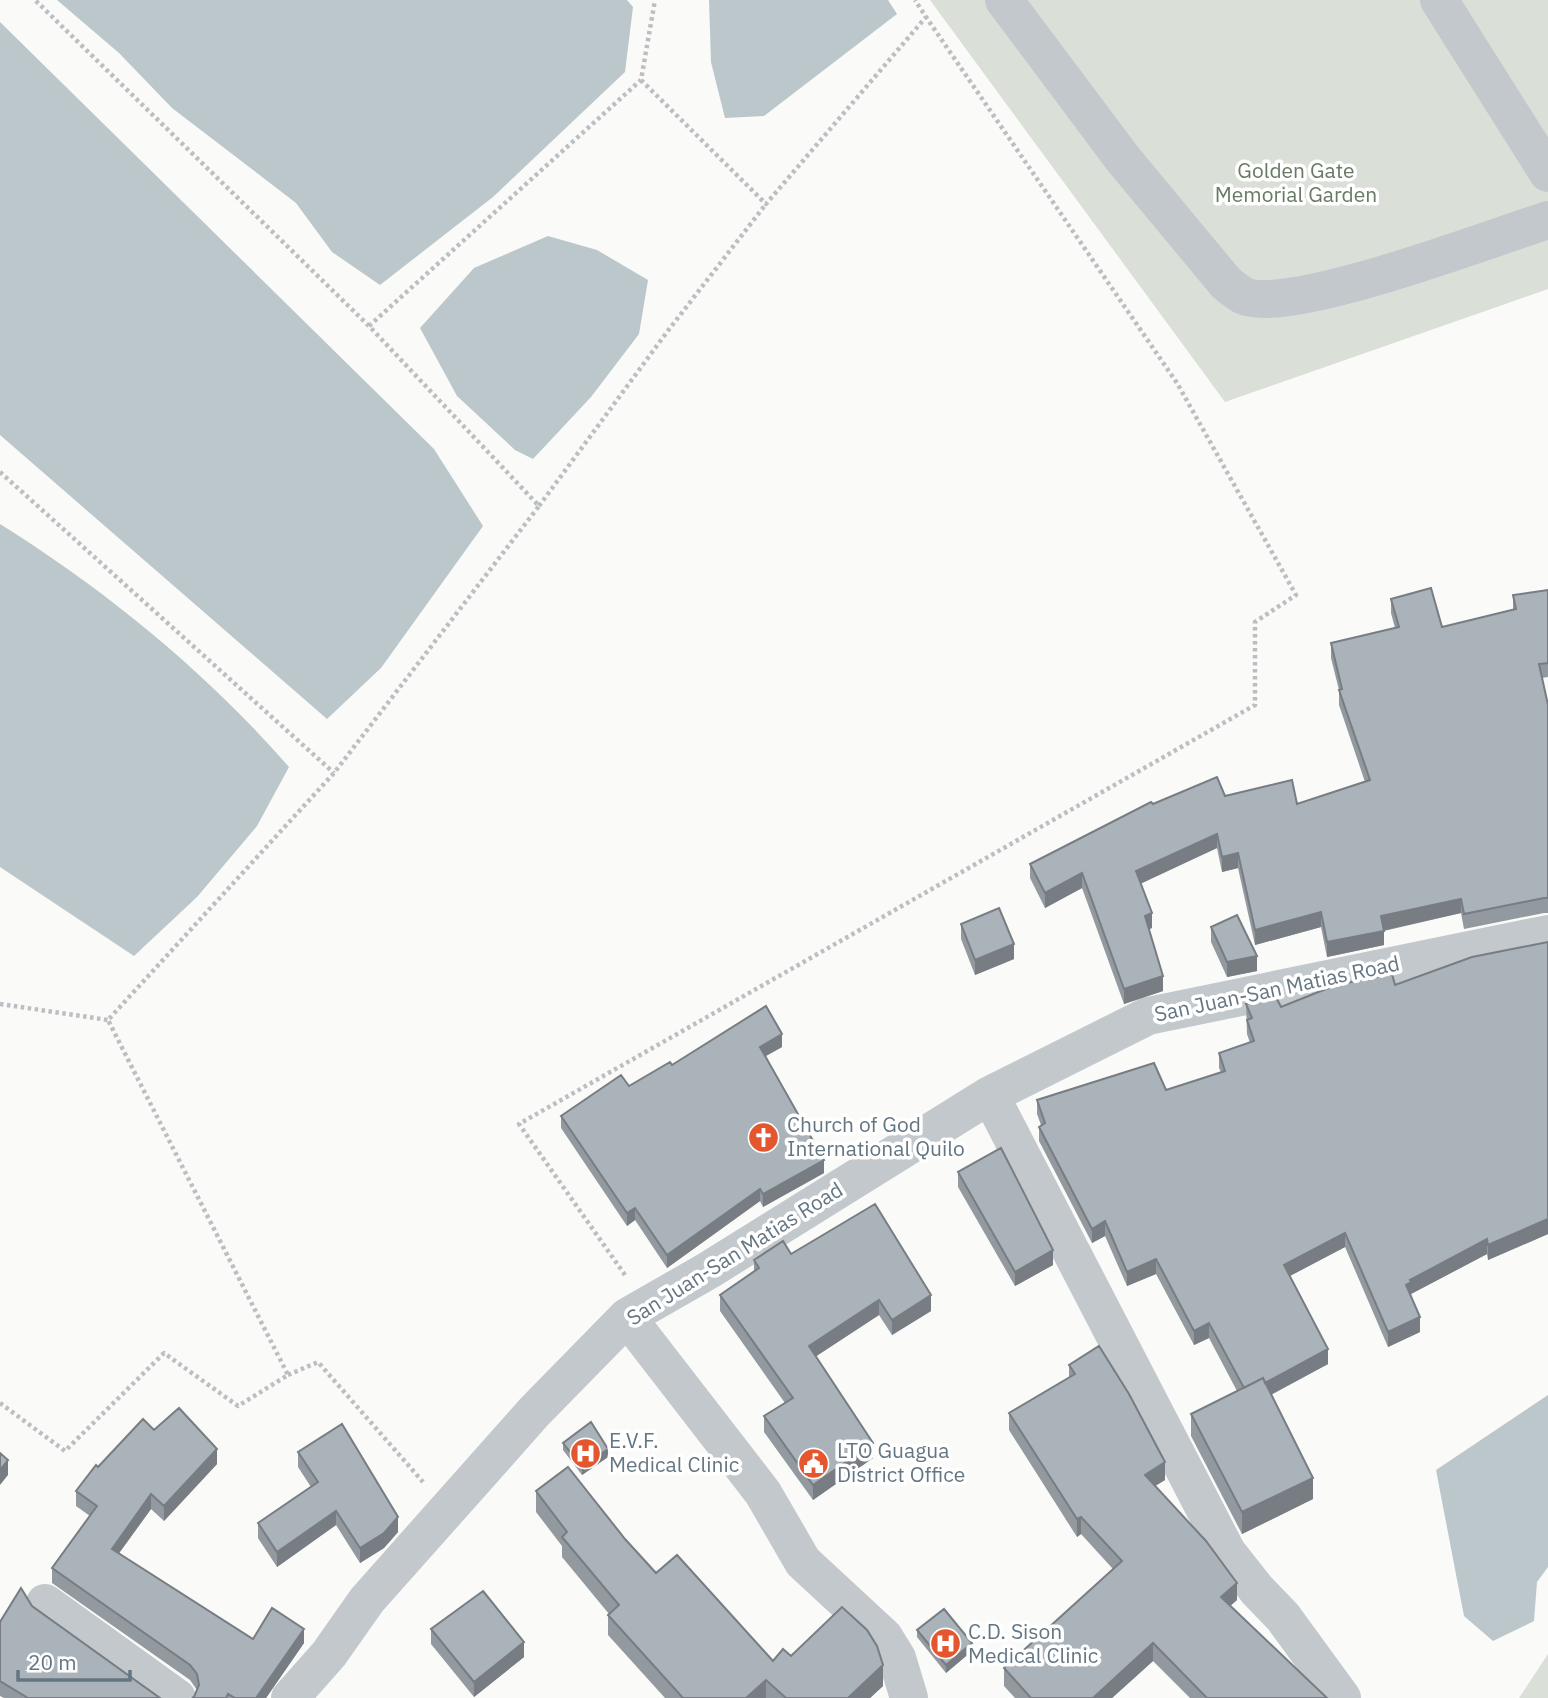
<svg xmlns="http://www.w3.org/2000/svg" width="1548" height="1698" viewBox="0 0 1548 1698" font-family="'IBM Plex Sans',sans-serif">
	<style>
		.green { fill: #dadfd7 }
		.water { fill: #bbc7cb }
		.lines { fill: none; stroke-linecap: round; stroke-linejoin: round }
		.path { stroke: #bbbfc2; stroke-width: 4.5; stroke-dasharray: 3.5 3.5; stroke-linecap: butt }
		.minor { stroke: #c3c8cc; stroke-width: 38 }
		.wall { fill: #929a9f }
		.shaded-wall { fill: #777d82 }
		.building { fill: #aab3b9; stroke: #777d82; stroke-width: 2 }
		.labels { text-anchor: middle; stroke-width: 7; stroke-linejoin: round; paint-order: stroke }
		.park-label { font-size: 21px; fill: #687a64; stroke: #fff }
		.street-label { font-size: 21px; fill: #657683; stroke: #fff }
		.poi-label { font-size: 21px; fill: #657683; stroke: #fff; text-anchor: start }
	</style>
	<rect width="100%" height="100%" fill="#fafaf8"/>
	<path class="green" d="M930,0H1548V289L1225,402Z
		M1548,1654V1698H1519Z"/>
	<path class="water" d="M57,0H627L633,7L625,72L493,197L380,285L332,252L296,203L172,108L119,53Z
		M709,0H888L897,14L764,116L725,118L711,62Z
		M0,22L434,449L483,526L381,668L327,719L0,435Z
		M548,236L597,250L648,280L639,334L591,397L533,459L515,450L457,396L420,328L474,268Z
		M0,524C107,591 206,672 289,767L257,826L197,897L134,956L0,867Z
		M1548,1395V1567L1537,1582L1534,1621L1493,1641L1464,1616L1436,1470Z"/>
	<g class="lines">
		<path class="path" d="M641,80L766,204L926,17L915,0
			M369,326L641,80L655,0
			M0,472L334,773
			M539,506L667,332L766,204
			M0,1004L108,1020
			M625,1275L519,1124L1255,705V622L1296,595L1177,383L926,17
			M288,1375L318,1362L423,1482
			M0,1403L65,1451L164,1353L238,1406L288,1375L108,1020L334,773L539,506L369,326L35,0"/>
		<path class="minor" d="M1004,0L1123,159L1226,283C1231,287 1238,293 1244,296C1291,315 1491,238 1548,220
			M1439,0L1548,173
			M990,1095L1227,1552L1257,1590L1283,1617L1342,1698
			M627,1317L763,1493L803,1562L884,1637L897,1658L909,1698
			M45,1603L177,1698
			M290,1698L329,1654L367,1600L534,1412L627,1317L709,1270L990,1095L1148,1016L1548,934"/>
	</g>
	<path class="wall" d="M1548,590V677L1542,678L1548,705V913H1544L1464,929L1461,913L1384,931V945L1327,957L1321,927L1255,945L1238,868L1222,872L1217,848L1140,883L1152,928L1149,929L1163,991L1124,1004L1082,888L1045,908L1030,878V864L1153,804L1225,796L1297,804L1365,782L1339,705V690L1331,658V643L1395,628L1391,613V599L1442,627L1513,609V595Z
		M961,924L1014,959L975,975L961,939Z
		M1211,927L1257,971L1227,977L1211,942Z
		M1548,942V1234L1488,1260L1487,1254L1411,1294L1420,1332L1388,1347L1345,1247L1290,1276L1328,1364L1271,1395L1313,1499L1242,1534L1191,1436V1414L1237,1391L1209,1338L1194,1345L1156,1274L1127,1286L1105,1236L1092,1243L1039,1141V1127L1041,1125L1037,1114V1100L1166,1090L1221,1072L1219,1068V1053L1250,1043L1247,1034L1246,1004L1281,1007L1395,985Z
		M782,1047L766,1056L824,1173L763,1207L760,1201L667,1268L635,1220L627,1226L561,1128V1116L629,1086L672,1065Z
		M958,1172L1053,1265L1015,1286L958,1187Z
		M791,1254L931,1311L892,1335L879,1315L816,1356L873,1458L813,1500L764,1432V1416L785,1403L720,1311V1295L754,1272V1260Z
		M1069,1365L1165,1480L1155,1486L1237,1600L1230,1606L1327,1698H1190L1153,1661L1112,1698H1015L1004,1686V1668L1113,1569L1081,1534L1077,1537L1009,1430V1413L1069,1377Z
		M154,1430L217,1464L164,1521L151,1509L119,1553L253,1639L304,1643L266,1698H192L194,1697L197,1690L190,1680L52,1583V1568L90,1516L76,1506V1491L98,1467Z
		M563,1443L608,1457L582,1475L563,1450Z
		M298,1452L398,1532L384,1548L360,1563L336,1525L277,1567L258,1538V1523L311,1487L298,1467Z
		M536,1491L625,1539L656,1573L773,1661L791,1656L883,1686L870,1698H665L608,1635V1615L609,1614L562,1557V1546L536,1512Z
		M32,1606L160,1698H4L0,1696V1622Z
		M431,1629L524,1657L474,1697L431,1644Z
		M917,1630L972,1651L946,1673L917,1637Z"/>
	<path class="shaded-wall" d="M1217,834V848L1136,886V871Z
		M1238,853V868L1222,872V857Z
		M1082,873V888L1045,908V893Z
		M1461,899V913L1381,931V916Z
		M1321,912V927L1255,945V930Z
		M1152,913V928L1145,931V916Z
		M1384,931V945L1327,957V942Z
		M1014,944V959L975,975V960Z
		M1257,956V971L1227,977V962Z
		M1163,976V991L1124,1004V989Z
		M782,1034V1047L760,1059V1047Z
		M824,1160V1173L763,1207V1194Z
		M760,1189V1201L667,1268V1255Z
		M635,1208V1220L627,1226V1213Z
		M1548,1219V1234L1488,1260V1245Z
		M1105,1221V1236L1092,1243V1229Z
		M1345,1233V1247L1284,1279V1265Z
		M1487,1239V1254L1411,1294V1297L1406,1285L1410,1280Z
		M1053,1250V1265L1015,1286V1272Z
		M1156,1259V1274L1127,1286V1272Z
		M931,1295V1311L892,1335V1320Z
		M879,1300V1315L809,1361V1346Z
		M1420,1317V1332L1388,1347V1332Z
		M1209,1323V1338L1194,1345V1331Z
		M1328,1349V1364L1246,1408V1393Z
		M873,1443V1458L813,1500V1485Z
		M217,1449V1464L164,1521V1506Z
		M608,1449V1457L582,1475V1467Z
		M8,1460V1475L0,1485V1470Z
		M1165,1462V1480L1145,1492V1475Z
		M1313,1478V1499L1242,1534V1512Z
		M151,1494V1509L112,1563V1549Z
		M336,1511V1525L277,1567V1552Z
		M398,1517V1532L384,1548L360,1563V1548Z
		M1081,1517V1534L1077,1537V1519Z
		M1237,1583V1600L1221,1614V1597Z
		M304,1629V1643L266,1698H256Z
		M524,1642V1657L474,1697V1682Z
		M972,1643V1651L946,1673V1665Z
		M1153,1643V1661L1112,1698H1093Z
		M883,1665V1686L870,1698H848Z
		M766,1680V1698H746Z"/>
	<path class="building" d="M1431,588L1442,627L1516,609L1513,595L1548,590V663L1539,664L1548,705V898H1544L1464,914L1461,899L1381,916L1384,931L1327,942L1321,912L1255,930L1238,853L1222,857L1217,834L1136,871L1152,913L1145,916L1163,976L1124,989L1082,873L1045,893L1030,864L1151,802L1153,804L1217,777L1225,796L1292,780L1297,804L1370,780L1339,690L1342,689L1331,643L1399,627L1391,599Z
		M999,908L1014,944L975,960L961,924Z
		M1237,915L1257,956L1227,962L1211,927Z
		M1548,942V1219L1488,1245L1487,1239L1410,1280L1411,1282L1406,1285L1420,1317L1388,1332L1345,1233L1284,1265L1328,1349L1265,1383L1263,1378L1244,1388L1209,1323L1194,1331L1156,1259L1127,1272L1105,1221L1092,1229L1039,1127L1045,1123L1037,1100L1154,1063L1166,1090L1225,1071L1219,1053L1254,1041L1247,1020L1252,1018L1246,1004L1276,997L1281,1007L1336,985L1392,974L1395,985L1472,957Z
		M766,1006L782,1034L760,1047L824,1160L763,1194L760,1189L667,1255L635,1208L627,1213L561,1116L621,1075L629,1086L670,1062L672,1065Z
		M1001,1148L1053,1250L1015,1272L958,1172Z
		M875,1204L931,1295L892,1320L879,1300L809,1346L873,1443L813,1485L764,1416L793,1398L720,1295L759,1268L754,1260L783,1241L791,1254Z
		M1099,1346L1129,1394L1165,1462L1145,1475L1206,1541L1237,1583L1221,1597L1327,1698H1207L1153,1643L1093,1698H1031L1004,1668L1122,1561L1081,1517L1077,1519L1009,1413L1075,1374L1069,1365Z
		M1263,1378L1313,1478L1242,1512L1191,1414Z
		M179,1408L217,1449L164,1506L151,1494L112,1549L253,1639L272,1608L304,1629L256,1698H235L228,1694L226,1698H192L194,1697L199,1685L197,1674L190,1665L52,1568L97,1506L76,1491L96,1465L98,1467L143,1419L154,1430Z
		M591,1422L608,1449L582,1467L563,1443Z
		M342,1424L398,1517L384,1533L360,1548L336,1511L277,1552L258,1523L318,1482L298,1452Z
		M0,1453L8,1460L0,1470Z
		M568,1467L625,1539L656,1573L677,1555L773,1661L783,1649L791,1656L842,1607L867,1630L877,1646L883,1665L848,1698H786L766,1680L746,1698H683L608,1615L619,1605L562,1537L567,1532L536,1491Z
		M21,1588L32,1606L160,1698H28L0,1681V1622Z
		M483,1591L524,1642L474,1682L431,1629Z
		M944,1609L972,1643L946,1665L917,1630Z"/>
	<defs>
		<symbol id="church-disc" viewBox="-11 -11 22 22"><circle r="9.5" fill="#e4572e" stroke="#fff"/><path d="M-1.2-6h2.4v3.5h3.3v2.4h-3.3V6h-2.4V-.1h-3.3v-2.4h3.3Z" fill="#fff"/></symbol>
		<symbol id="hospital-disc" viewBox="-11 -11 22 22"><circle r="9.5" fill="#e4572e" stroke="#fff"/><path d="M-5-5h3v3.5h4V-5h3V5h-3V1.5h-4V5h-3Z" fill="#fff"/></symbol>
		<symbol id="civic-disc" viewBox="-11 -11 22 22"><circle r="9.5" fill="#e4572e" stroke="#fff"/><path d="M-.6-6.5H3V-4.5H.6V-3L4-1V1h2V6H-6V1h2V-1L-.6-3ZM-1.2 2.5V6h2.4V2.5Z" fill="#fff"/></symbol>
	</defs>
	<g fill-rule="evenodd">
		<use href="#church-disc" x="746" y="1120" width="35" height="35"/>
		<use href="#hospital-disc" x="568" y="1436" width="35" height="35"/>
		<use href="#civic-disc" x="796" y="1446" width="35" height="35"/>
		<use href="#hospital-disc" x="928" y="1626" width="35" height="35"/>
	</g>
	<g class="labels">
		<g class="park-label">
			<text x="1296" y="178">Golden Gate<tspan x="1296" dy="24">Memorial Garden</tspan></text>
		</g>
		<g class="street-label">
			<text transform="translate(1277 989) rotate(-12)" y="7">San Juan-San Matias Road</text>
			<text transform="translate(735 1254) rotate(-32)" y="7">San Juan-San Matias Road</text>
		</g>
		<g class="poi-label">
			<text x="787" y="1132">Church of God<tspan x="787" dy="24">International Quilo</tspan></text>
			<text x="609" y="1448">E.V.F.<tspan x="609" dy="24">Medical Clinic</tspan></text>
			<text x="837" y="1458">LTO Guagua<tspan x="837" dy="24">District Office</tspan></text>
			<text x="968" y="1639">C.D. Sison<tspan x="968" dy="24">Medical Clinic</tspan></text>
		</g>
	</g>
	<path d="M18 1670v10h112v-10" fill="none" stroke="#657683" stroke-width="3.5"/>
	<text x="28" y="1670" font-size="21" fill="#657683" stroke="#ffffff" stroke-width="5" paint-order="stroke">20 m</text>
</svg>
